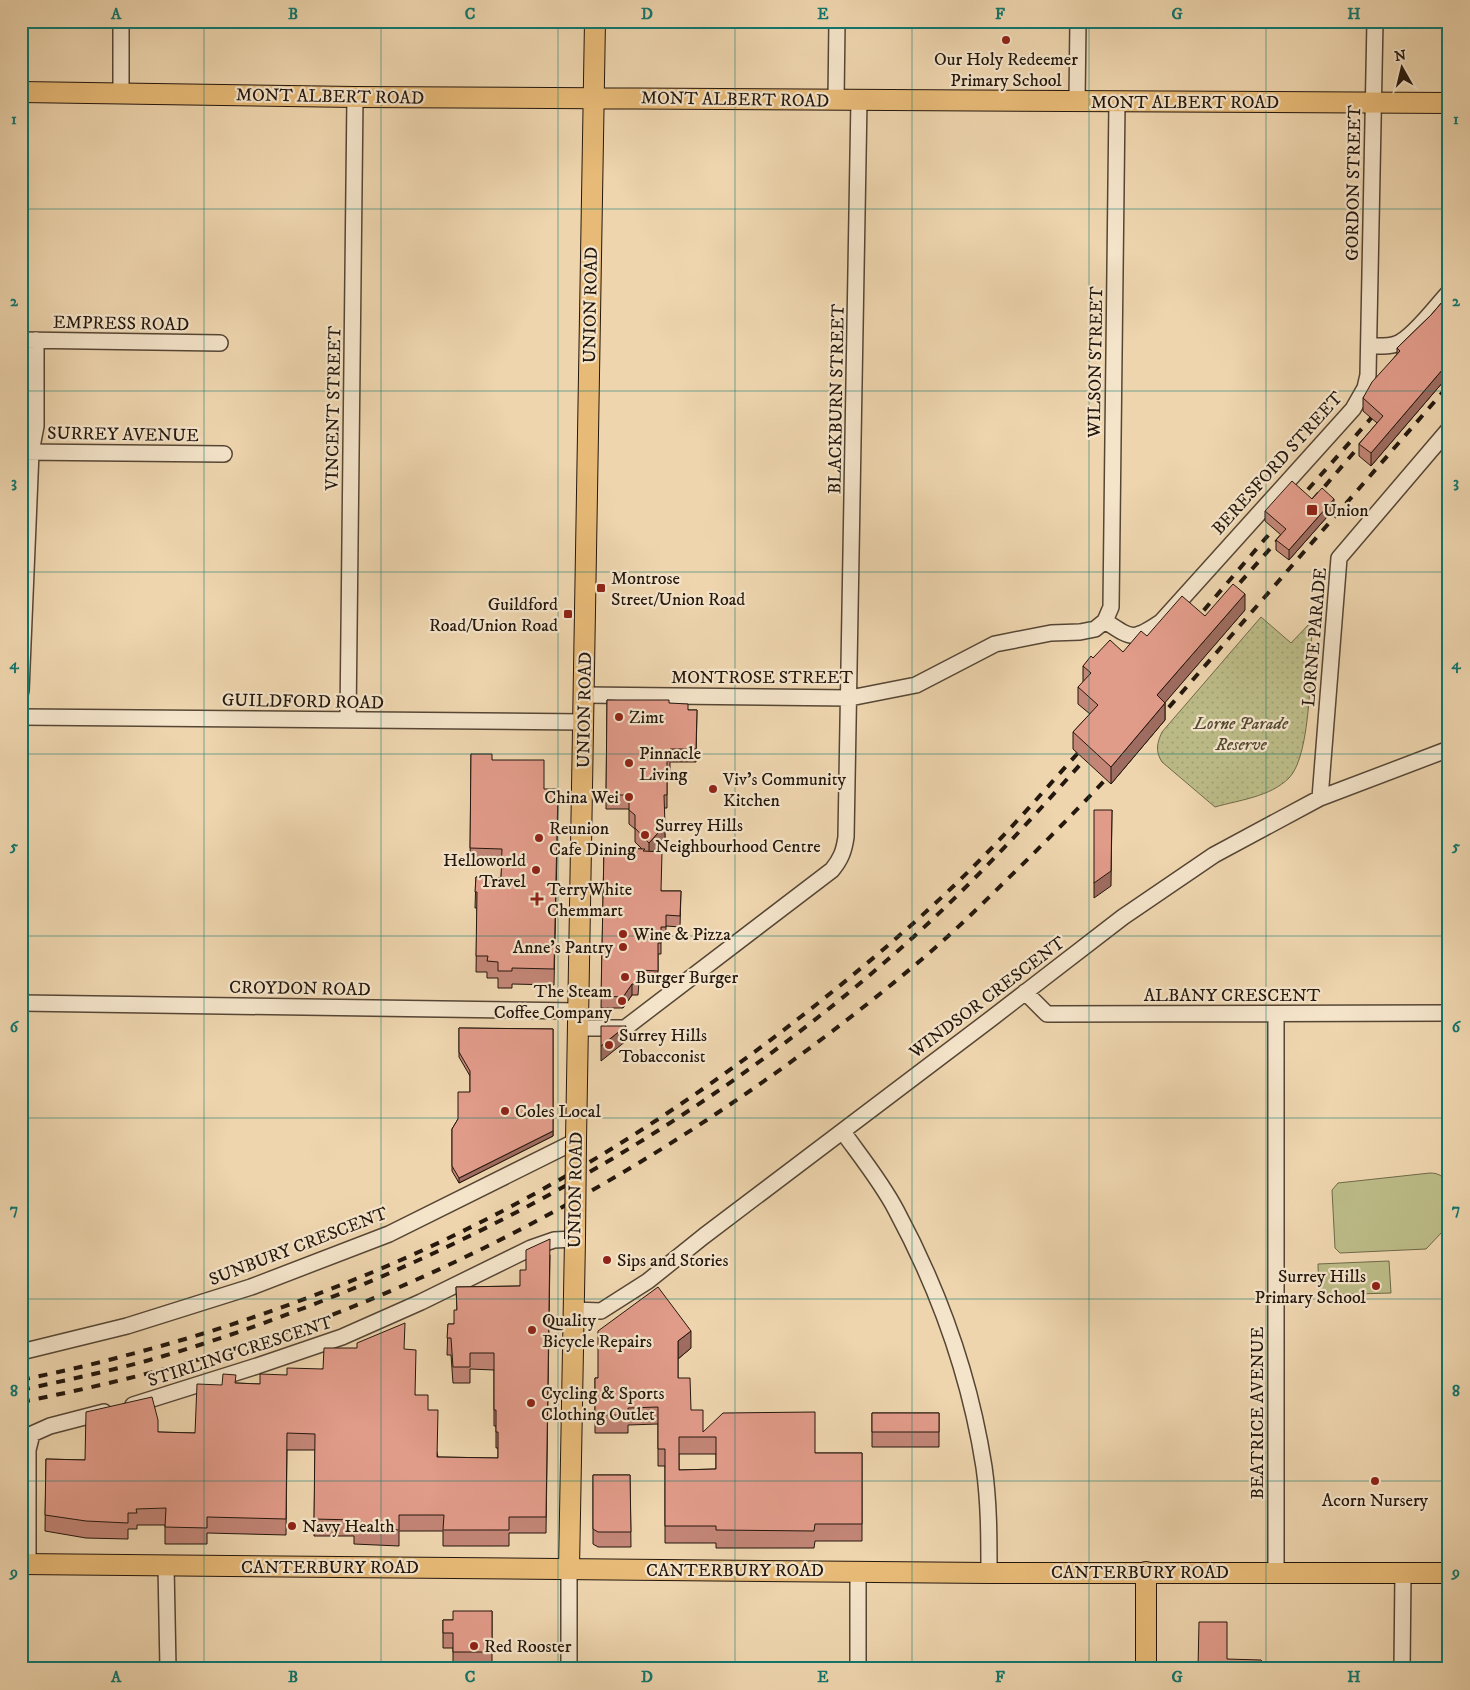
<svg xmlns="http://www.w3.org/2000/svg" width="1470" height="1690" viewBox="0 0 1470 1690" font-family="'IM FELL DW Pica',serif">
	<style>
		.grass { fill: #bcbc88; stroke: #706a4a }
		.park { fill: url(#park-dots); stroke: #706a4a }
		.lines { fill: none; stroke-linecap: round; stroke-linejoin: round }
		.minor-casing { stroke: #564635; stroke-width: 18 }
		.major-casing { stroke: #24170d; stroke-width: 22 }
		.minor { stroke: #f4e4ca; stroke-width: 15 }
		.major { stroke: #e7ba77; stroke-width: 20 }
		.rail { stroke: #24170d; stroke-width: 4; stroke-dasharray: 9 9; stroke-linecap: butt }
		.major-bridge-casing { stroke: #24170d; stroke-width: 22; stroke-linecap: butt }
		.major-bridge { stroke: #e7ba77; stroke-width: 20 }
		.wall { fill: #c28576; stroke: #24170d; fill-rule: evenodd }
		.shaded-wall { fill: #9e6c60; stroke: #24170d }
		.building { fill: #e19b89; stroke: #24170d; fill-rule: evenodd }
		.grid { fill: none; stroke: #0f766e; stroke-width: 1; stroke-opacity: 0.55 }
		.poi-dot { fill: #8f2418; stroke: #f4e4ca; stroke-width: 2 }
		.labels { text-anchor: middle; stroke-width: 4.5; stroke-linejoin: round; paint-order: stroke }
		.poi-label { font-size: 18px; fill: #24170d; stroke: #f4e4ca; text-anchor: start }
		.street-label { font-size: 18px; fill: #24170d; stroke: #f4e4ca }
		.park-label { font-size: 18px; font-style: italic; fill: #524932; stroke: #f4e4ca }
		.neatline { fill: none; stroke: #0f766e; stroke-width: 2 }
		.grid-label { font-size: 16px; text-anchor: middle; font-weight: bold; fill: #0f766e }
	</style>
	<defs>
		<pattern id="park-dots" width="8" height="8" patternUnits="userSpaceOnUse" patternTransform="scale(1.25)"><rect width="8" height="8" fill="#bcbc88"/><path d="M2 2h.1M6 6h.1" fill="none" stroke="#a1a174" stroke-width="1.8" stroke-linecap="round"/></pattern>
	</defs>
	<rect width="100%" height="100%" fill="#eed5ae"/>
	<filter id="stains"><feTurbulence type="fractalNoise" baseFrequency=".004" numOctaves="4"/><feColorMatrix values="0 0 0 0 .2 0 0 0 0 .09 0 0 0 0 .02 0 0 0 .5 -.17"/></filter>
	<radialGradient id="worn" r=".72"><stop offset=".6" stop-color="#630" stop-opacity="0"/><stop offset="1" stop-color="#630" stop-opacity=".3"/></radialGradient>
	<path class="grass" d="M1430,1173C1440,1173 1445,1177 1446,1187L1443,1231L1426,1249L1340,1253L1335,1248L1332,1190L1338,1183Z
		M1389,1261L1391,1293L1319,1295L1318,1264Z"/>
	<path class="park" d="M1261,617L1291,643L1312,621C1311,656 1312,755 1289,778C1270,797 1239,800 1215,807L1162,762C1155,751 1157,743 1162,732Z"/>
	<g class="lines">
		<defs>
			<path id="minor" d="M121,93V21
				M836,100L837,21
				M1077,101L1078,21
				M21,340L220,343
				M1369,346C1377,346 1388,347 1396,344C1412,339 1437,305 1449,292
				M23,452L224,454
				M1105,621C1132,639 1133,641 1161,622L1353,409L1365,388L1368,375L1375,21
				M21,691L31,452L36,426V340
				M584,695L850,698L916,685L995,644L1051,633L1080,632L1095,629L1105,621L1111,607L1117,102
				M21,717L584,722
				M348,720L355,97
				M1320,798L1339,558L1449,429
				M1025,992L1047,1014L1449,1013
				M21,1003L578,1011
				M578,1028H625L832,870C841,859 844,851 846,837L859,100
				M843,1132C861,1157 882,1183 896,1210C939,1290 970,1377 984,1467C989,1502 989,1537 989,1573
				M573,1310L601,1311L648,1281L704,1236L992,1018L1123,917L1214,855L1320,798L1449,749
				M21,1352L127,1326L251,1287L389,1234L576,1141
				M133,1405L257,1366L342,1337L421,1302L531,1248L554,1240L575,1239
				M28,1565V1450L32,1434L50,1426L104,1412
				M166,1566L168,1669
				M858,1571V1669
				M1276,1572V1014
				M569,1669V1569
				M1402,1669L1403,1573"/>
			<path id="major" d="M21,92L355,97L1449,103
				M576,1141L595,21
				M21,1564L989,1573H1449
				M569,1569L575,1239
				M1146,1669V1572"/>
		</defs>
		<use href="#minor" class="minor-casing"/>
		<use href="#major" class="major-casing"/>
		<use href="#minor" class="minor"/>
		<use href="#major" class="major"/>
		<path class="rail" d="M1313,500L1368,436
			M1296,503L1381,407
			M1228,596L1285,532
			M1192,624L1283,518
			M1157,721L1449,385
			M21,1380C54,1373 87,1366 120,1357C206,1335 291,1306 373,1272C533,1205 681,1112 817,1004C871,961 925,915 974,866C1013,827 1049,785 1086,744
			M21,1390C63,1381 105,1372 146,1361C218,1341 288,1315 357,1287C565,1200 754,1082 921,930C982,874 1038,812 1093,750
			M21,1402C118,1383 215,1358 308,1324C529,1242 741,1112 921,960C959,928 994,892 1029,858C1058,829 1087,800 1114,770"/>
		<defs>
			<path id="major-bridge" d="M575,1239L576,1141"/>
		</defs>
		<use href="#major-bridge" class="major-bridge-casing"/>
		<use href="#major-bridge" class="major-bridge"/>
	</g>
	<path class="wall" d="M1449,294V375L1371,466L1359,456V444L1377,423L1363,411V398L1397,354V348L1431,315Z
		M1312,499L1334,509L1289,560L1276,550V540L1281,535L1265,521V511Z
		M1245,610L1165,702V720L1111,784L1073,749V732L1090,714L1078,704V687L1083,682V666L1093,658L1123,652L1205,616Z
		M607,700L669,703L688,710H697L696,762H670V774H667V808H664L665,839L653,852L661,891H681L680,927L666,926V938H661V954H658V982L639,981L638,995H632L623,1008H601L604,848L642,849L635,842V829L629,824V809H606Z
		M471,754L492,760L544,789L558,805L554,985L512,984V988H498V978H487V972H476L477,908H475L476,877L501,878L502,865H470Z
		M459,1028L553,1029V1136L459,1183L452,1171V1129L458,1119L470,1092V1076L459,1057Z
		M550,1255L546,1533H509V1546H443V1531H399V1546L354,1544V1536H314L315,1450H287L286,1535L207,1533V1544H165V1525H137V1529H128V1539L86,1538L45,1531L46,1459L85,1460L158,1432L195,1433L222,1385L236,1383L260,1384L287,1375L323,1369L404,1349L415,1395L428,1410L438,1457L498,1458V1448H496V1426H494V1370L470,1369V1383H453L451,1355H447L448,1324H454L457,1310L456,1287L520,1286L526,1270Z
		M691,1348L678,1359V1378L691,1410L703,1432L815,1453H862V1541H815L814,1548H716V1543H665V1466H658V1424L628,1425V1433H595V1378H598ZM679,1454H716V1469L679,1470Z
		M872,1413H939V1447H872Z
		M593,1475H630L631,1547H598L593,1544Z
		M492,1611V1667H453V1648H443V1620H453Z"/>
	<path class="shaded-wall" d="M1449,362V375L1371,466V453Z
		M1334,499V509L1289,560V550Z
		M1245,594V610L1157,712V695Z
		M1165,703V720L1111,784V767Z
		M1112,810L1111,886L1094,898V883Z
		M665,825V839L649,856V843Z
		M632,984V995L623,1008V997Z
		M626,1026V1041L601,1061V1046Z
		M553,1131V1136L459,1183V1178Z
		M691,1331V1348L678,1359V1341Z"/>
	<path class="building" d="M1449,294V362L1371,453L1359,444L1383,416L1363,398L1372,382L1400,351L1397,348L1431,315Z
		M1292,481L1312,499L1322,488L1334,499L1289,550L1276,540L1286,529L1265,511Z
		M1233,584L1245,594L1157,695L1165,703L1111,767L1073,732L1098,705L1078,687L1091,673L1083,666L1091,656L1093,658L1110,640L1123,652L1141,631L1147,636L1182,596L1205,616Z
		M607,700H669V703L688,704V710H697L696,749H670V761H667V795H664L665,825L649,843L635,828V815L629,810V795H606Z
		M471,754H492V760H544V789H558L554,969L512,968V971H498V962L487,961L488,956H476L477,892H475L476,877L501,878L502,849L470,848Z
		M1094,810H1112L1111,871L1094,883Z
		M604,848L645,849L643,851L662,852L661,891H681L680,916L666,915V927H661V943H658V971L639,970L638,984H632L623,997L601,996Z
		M601,1026H626L601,1046Z
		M459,1028L553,1029V1131L459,1178L452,1166V1129L458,1119V1092H470V1071L459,1052Z
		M550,1239L546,1517H509V1530H443L444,1515H399V1530L354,1528L355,1520L314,1519L315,1434L287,1433L286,1519L207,1517V1528L165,1527L166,1508L136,1509L137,1513H128V1523L86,1521L45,1515L46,1459L85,1460L86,1412L152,1397L158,1420V1432L195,1433L197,1384L222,1385L223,1374L236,1375L235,1383L260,1384V1374L287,1375V1368L323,1369L324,1348H357V1343L405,1323L404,1349L416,1350L415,1395H428V1410H438L437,1457L498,1458V1432H496V1410H494V1353H470V1367H453L451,1338H447L448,1324H454V1310H457L456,1287L520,1286V1270H526V1250Z
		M658,1287L691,1331L678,1341V1378H690L691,1410H703V1432L723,1413L815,1412V1453H862V1524H815L814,1531L716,1530V1526H665V1449H658V1407L628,1408V1415H595V1378H598V1331ZM679,1437H716V1469L679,1470Z
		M872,1413H939V1432H872Z
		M593,1475H630L631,1532H598L593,1529Z
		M453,1611H492V1652H453V1633H443V1620H453Z
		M1199,1622H1227V1659L1261,1660L1268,1669H1198Z"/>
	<path class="grid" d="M204,21V1669M381,21V1669M558,21V1669M735,21V1669M912,21V1669M1089,21V1669M1266,21V1669M21,209H1449M21,391H1449M21,572H1449M21,754H1449M21,936H1449M21,1118H1449M21,1299H1449M21,1481H1449"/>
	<g class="poi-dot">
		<circle cx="1006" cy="40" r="5"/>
		<rect x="1306" y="504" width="12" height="12" rx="2.5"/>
		<rect x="596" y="583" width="10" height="10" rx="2.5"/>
		<rect x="563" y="609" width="10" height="10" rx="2.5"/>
		<circle cx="619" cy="717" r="5"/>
		<circle cx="629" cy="763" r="5"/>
		<circle cx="713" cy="789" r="5"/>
		<circle cx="629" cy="797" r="5"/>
		<circle cx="645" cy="835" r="5"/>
		<circle cx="539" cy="838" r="5"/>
		<circle cx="536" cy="870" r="5"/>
		<path d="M534.5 891.5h5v5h5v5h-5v5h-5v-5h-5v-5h5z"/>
		<circle cx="623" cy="934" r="5"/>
		<circle cx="623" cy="947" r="5"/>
		<circle cx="625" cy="977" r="5"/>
		<circle cx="622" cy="1001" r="5"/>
		<circle cx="609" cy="1045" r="5"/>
		<circle cx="505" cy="1111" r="5"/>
		<circle cx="607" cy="1260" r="5"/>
		<circle cx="1376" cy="1286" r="5"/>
		<circle cx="532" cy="1330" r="5"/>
		<circle cx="531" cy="1403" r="5"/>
		<circle cx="1375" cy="1481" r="5"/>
		<circle cx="292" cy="1526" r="5"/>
		<circle cx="474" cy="1646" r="5"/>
	</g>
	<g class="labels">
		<g class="poi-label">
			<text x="1006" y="65" text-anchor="middle">Our Holy Redeemer<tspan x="1006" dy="21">Primary School</tspan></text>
			<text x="1323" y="516">Union</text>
			<text x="611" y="584">Montrose<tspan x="611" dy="21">Street/Union Road</tspan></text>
			<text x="558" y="610" text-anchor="end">Guildford<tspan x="558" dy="21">Road/Union Road</tspan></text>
			<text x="629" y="723">Zimt</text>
			<text x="639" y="759">Pinnacle<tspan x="639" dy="21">Living</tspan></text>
			<text x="723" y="785">Viv’s Community<tspan x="723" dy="21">Kitchen</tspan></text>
			<text x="619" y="803" text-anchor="end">China Wei</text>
			<text x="655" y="831">Surrey Hills<tspan x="655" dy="21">Neighbourhood Centre</tspan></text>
			<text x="549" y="834">Reunion<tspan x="549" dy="21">Cafe Dining</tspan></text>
			<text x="526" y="866" text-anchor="end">Helloworld<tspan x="526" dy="21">Travel</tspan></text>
			<text x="547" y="895">TerryWhite<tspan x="547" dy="21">Chemmart</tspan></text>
			<text x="633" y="940">Wine &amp; Pizza</text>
			<text x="613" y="953" text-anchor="end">Anne's Pantry</text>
			<text x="635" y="983">Burger Burger</text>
			<text x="612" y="997" text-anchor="end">The Steam<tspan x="612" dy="21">Coffee Company</tspan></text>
			<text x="619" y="1041">Surrey Hills<tspan x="619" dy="21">Tobacconist</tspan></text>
			<text x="515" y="1117">Coles Local</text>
			<text x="617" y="1266">Sips and Stories</text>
			<text x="1366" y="1282" text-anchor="end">Surrey Hills<tspan x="1366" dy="21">Primary School</tspan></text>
			<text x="542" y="1326">Quality<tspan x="542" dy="21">Bicycle Repairs</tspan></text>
			<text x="541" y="1399">Cycling &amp; Sports<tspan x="541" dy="21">Clothing Outlet</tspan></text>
			<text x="1375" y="1506" text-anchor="middle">Acorn Nursery</text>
			<text x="302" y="1532">Navy Health</text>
			<text x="484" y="1652">Red Rooster</text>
		</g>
		<g class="street-label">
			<text transform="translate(330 96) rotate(1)" y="6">MONT ALBERT ROAD</text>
			<text transform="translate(735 99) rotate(1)" y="6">MONT ALBERT ROAD</text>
			<text x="1185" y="108">MONT ALBERT ROAD</text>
			<text transform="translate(1353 183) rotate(-89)" y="6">GORDON STREET</text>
			<text transform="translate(590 305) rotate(-89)" y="6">UNION ROAD</text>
			<text transform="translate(121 323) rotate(1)" y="6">EMPRESS ROAD</text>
			<text transform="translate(1095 362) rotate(-89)" y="6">WILSON STREET</text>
			<text transform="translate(836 399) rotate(-89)" y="6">BLACKBURN STREET</text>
			<text transform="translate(333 408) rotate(-89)" y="6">VINCENT STREET</text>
			<text transform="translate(123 434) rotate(1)" y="6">SURREY AVENUE</text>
			<text transform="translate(1277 463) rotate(-48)" y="6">BERESFORD STREET</text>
			<text transform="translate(1314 637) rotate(-85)" y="6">LORNE PARADE</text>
			<text x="762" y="683">MONTROSE STREET</text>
			<text transform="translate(303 701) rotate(1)" y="6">GUILDFORD ROAD</text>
			<text transform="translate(584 710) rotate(-89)" y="6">UNION ROAD</text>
			<text transform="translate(300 988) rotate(1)" y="6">CROYDON ROAD</text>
			<text x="1232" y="1001">ALBANY CRESCENT</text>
			<text transform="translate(987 997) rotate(-37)" y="6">WINDSOR CRESCENT</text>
			<text transform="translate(575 1190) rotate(-89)" y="6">UNION ROAD</text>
			<text transform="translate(298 1246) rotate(-21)" y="6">SUNBURY CRESCENT</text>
			<text transform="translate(240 1351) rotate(-18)" y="6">STIRLING CRESCENT</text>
			<text transform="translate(1257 1413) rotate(-90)" y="6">BEATRICE AVENUE</text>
			<text x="330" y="1573">CANTERBURY ROAD</text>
			<text x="735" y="1576">CANTERBURY ROAD</text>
			<text x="1140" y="1578">CANTERBURY ROAD</text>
		</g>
		<g class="park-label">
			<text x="1241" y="729">Lorne Parade<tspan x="1241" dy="21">Reserve</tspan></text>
		</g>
	</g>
	<rect width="1470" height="1690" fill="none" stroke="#eed5ae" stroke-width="55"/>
	<g transform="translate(1402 68) rotate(352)" stroke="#f4e4ca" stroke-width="4" paint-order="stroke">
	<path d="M0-4L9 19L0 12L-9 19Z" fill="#24170d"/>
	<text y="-8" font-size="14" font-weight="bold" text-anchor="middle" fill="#24170d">N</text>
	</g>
	<rect x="28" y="28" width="1414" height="1634" class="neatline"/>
	<g class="grid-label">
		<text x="116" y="19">A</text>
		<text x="293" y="19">B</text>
		<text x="470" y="19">C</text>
		<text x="647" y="19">D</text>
		<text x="823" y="19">E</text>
		<text x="1000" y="19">F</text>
		<text x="1177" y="19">G</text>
		<text x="1354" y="19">H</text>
		<text x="14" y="124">1</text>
		<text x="1456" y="124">1</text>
		<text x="14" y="306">2</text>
		<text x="1456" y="306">2</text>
		<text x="14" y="487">3</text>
		<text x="1456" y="487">3</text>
		<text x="14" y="669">4</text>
		<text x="1456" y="669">4</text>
		<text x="14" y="851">5</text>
		<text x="1456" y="851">5</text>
		<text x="14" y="1032">6</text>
		<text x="1456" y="1032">6</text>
		<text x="14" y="1214">7</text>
		<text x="1456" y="1214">7</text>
		<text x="14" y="1396">8</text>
		<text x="1456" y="1396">8</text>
		<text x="14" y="1577">9</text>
		<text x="1456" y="1577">9</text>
		<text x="116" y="1682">A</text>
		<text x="293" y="1682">B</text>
		<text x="470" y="1682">C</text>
		<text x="647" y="1682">D</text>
		<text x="823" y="1682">E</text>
		<text x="1000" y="1682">F</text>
		<text x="1177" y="1682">G</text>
		<text x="1354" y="1682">H</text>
	</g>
	<rect width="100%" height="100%" filter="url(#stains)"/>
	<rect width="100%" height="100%" fill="url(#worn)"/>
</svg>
